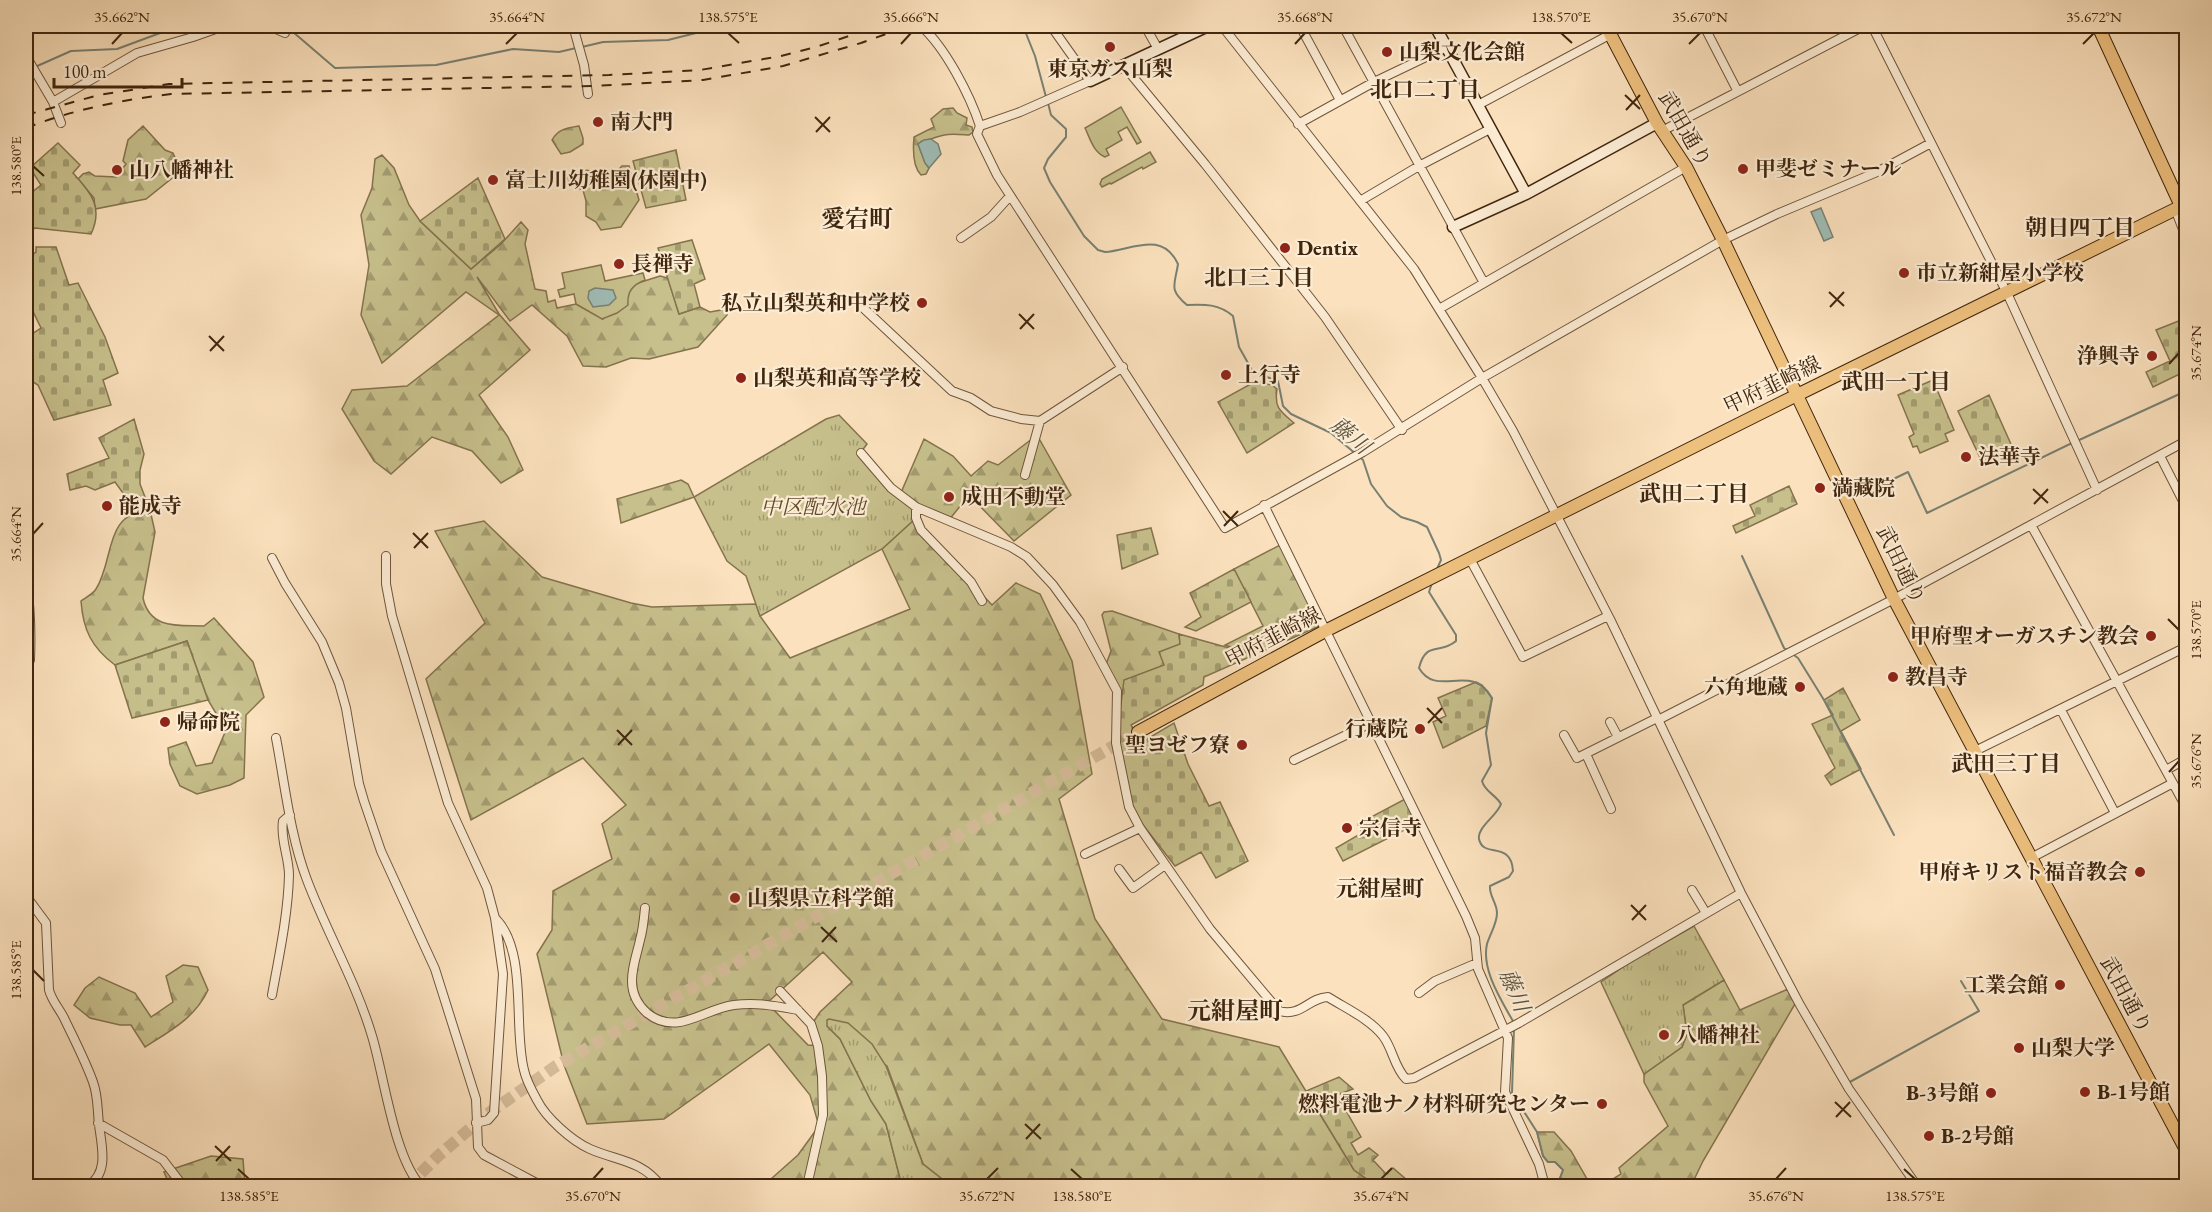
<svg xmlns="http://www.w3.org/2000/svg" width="2212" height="1212" viewBox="0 0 2212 1212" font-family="'EB Garamond','Noto Serif JP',serif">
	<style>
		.forest { fill: url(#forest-firs); stroke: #84734d; stroke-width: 1.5; fill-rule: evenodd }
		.cemetery { fill: url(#cemetery-stones); stroke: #84734d; stroke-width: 1.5 }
		.park { fill: url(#park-tufts); stroke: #84734d; stroke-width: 1.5 }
		.garden { fill: #c7c08c; stroke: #84734d; stroke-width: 1.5 }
		.water { fill: #9fbcb6; stroke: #798073; stroke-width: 1.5 }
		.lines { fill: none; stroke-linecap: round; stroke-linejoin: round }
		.stream { stroke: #798073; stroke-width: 2 }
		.primary-tunnel { stroke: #d6bc9a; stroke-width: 12; stroke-dasharray: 12 6; stroke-linecap: butt }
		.street-casing { stroke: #6f553a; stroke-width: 10 }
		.secondary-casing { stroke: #40260e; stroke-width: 13 }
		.primary-casing { stroke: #40260e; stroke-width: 14 }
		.street { stroke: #fcecd4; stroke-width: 8 }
		.secondary { stroke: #fcecd4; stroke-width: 10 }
		.primary { stroke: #eec07e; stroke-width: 12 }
		.rail { stroke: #40260e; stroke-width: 2; stroke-dasharray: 10 10; stroke-linecap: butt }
		.ticks { fill: none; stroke: #40260e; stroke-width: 2 }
		.poi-dot { fill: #8f2418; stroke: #fcecd4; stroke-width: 2 }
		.labels { text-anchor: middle; stroke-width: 4.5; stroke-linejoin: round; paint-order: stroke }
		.poi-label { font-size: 21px; font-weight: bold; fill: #40260e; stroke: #fcecd4; text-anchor: start }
		.street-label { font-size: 21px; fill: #40260e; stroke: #fcecd4 }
		.park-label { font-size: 21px; font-style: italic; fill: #624c2e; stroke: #fcecd4 }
		.neighbourhood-label { font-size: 22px; font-weight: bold; fill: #40260e; stroke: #fcecd4 }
		.water-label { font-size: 22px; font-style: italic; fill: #5c5340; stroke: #fcecd4 }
		.quarter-label { font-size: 24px; font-weight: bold; fill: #40260e; stroke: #fcecd4 }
		.neatline { fill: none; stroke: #40260e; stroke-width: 2 }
		.ticks-label { font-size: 15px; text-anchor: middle; fill: #40260e }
	</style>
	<defs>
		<pattern id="forest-firs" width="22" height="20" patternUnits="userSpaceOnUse" patternTransform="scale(1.5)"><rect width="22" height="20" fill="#c7c08c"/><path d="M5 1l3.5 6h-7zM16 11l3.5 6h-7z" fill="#a39c71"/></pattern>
		<pattern id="cemetery-stones" width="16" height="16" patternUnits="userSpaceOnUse" patternTransform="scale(1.5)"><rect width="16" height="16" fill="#c7c08c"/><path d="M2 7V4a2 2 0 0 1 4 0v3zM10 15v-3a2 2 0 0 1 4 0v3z" fill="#a39c71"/></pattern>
		<pattern id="park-tufts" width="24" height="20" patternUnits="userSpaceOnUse" patternTransform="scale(1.5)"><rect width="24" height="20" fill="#c7c08c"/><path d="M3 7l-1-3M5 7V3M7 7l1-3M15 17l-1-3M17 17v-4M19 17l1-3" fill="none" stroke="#a39c71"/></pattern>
	</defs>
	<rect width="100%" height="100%" fill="#fbe1bd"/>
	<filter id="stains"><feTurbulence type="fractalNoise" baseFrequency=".00333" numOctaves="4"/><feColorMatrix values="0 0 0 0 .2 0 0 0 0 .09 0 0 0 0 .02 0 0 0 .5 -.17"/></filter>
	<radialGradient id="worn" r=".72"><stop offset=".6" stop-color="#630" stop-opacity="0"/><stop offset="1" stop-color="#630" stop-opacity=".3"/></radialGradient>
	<path class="forest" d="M953,108L957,113L967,118L966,125L972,127L973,132L969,135C952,134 947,133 931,139C925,141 923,139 918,144L925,163L929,168L926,174L921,175C912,166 913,148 914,137L934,127L931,119L943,109Z
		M143,126L165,150L173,153L181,171L146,199L95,209L94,198L78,179L83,174L89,172L95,176L116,177L126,164L123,161L128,140Z
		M579,126L583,138V144L570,152L561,154L552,140C558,129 567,128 579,126Z
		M382,155L394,168L409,205L420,221L471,269L500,245L521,222L528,230L525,244L535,289L546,291L548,302L555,300L557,308L576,304L603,319L627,295L635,284L660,276L668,278L679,314L700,307L710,312L727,309V315L698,347L649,359L631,358L606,367L583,366L567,336L532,305L510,321L477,277L499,314L530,350L479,395L508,437L523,470L501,483L472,451L432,437L391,474L374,461L342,409L352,390L407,386L499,315L466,292L382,363L361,315L369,265L361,215L372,188L375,159Z
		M622,166H629L639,200L621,227L601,230L596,222L586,216V201L583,190L565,183L571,171C578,171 585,169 591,171C607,176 610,180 622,166Z
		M1037,435L1071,495L1014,541L969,495L949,520L900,495L924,439L953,456L971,476L988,461L998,465Z
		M681,480L688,484L694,497L621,523L617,499Z
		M150,510L155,532L143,598C150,630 179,625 204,626L214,618L253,662L264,697L246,715L244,778L230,785L197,794L180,786L170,764L168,748L186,742L196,766L212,763L226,730L208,700L187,641L115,665C92,648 83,630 81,601C85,598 93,594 96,589C115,559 103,513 150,510Z
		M916,518L921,530L992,605L1016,583L1040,594L1072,661L1092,774L1059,799L1095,919L1162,1019L1279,1047L1354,1170L1377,1186H951L923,1164L887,1066L827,1026L840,1039L871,1101L886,1124L902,1186H763L798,1155L819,1126L810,1095L769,1044L664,1119L587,1124L564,1065L537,954L552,930L553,891L612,859L602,824L626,805L583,758L471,820L426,679L485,623L435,531L484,521L542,577L631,603L652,607L756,604L760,616L790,658L910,609L882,549ZM823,952L852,982L820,1012L814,1021L818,1046L808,1045L767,1003Z
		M1282,544L1322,625L1254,655L1225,645L1263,626L1234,569Z
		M1112,611L1179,634L1180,644L1164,665L1116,743L1117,691L1105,667L1111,651L1102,615L1104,612Z
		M183,965L198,967L208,990C195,1018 170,1031 145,1047L131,1025H120L90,1018L74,1005L85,988L99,977L135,993L151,1017L173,1002L166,976Z
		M1724,980L1740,1010L1788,989L1795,1004L1703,1161L1691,1186H1602L1621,1174L1619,1168L1668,1126L1644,1082V1074L1682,1047L1687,1034L1683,1005Z
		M1537,1132H1554L1571,1151L1591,1186H1557L1563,1170L1555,1162H1548L1543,1156Z
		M211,1156L243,1159L245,1186H170L164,1172Z"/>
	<path class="cemetery" d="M58,143L80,165L73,173C90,192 104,206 91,234L35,228L26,233V197L41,185L30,168Z
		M676,150L686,200L646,208L633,161Z
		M478,178L505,239L471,269L420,221Z
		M692,240L705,279L694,284L700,307L679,314L658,248Z
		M36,247H56L69,285L78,283L105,337L118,373L103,380L111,405L54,420L38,385L30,380L26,373V338L41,328L26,297V259L36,252Z
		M2186,318V371L2153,387L2146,372L2170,361L2156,330Z
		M1933,380L1954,430L1945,434L1948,441L1920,453L1917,446L1913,447L1909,437L1914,434L1898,395Z
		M1256,381L1272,385L1277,389C1274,408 1280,411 1294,423L1247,453L1218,402Z
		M1989,395L2014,451L1984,466L1958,411Z
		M134,419L144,454L140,470V484L150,510L136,511L115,482L95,490L86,486L70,490L67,474L109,458L99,438Z
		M1789,486L1797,504L1736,533L1733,526L1755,516L1750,505Z
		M1151,528L1158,554L1122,569L1117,535Z
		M1234,569L1251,602L1196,631L1185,627L1201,617L1190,593Z
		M1179,634L1254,655L1204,677L1203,685L1131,725L1142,742L1174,723L1188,764L1209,806L1220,802L1248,861L1216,878L1201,852L1175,866L1129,807L1116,743L1124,680L1164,665L1159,652L1180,644Z
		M187,641L208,700L132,718L115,665Z
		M1476,682L1482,685L1492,698L1486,726L1443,748L1433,722L1446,716L1438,698Z
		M1843,688L1860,720L1841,731L1861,769L1831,785L1825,776L1835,768L1812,724L1833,715L1824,700Z
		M1407,798L1420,822L1343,861L1336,848L1362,833L1358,824Z
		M1339,1077L1353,1089L1337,1095L1361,1137L1351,1143L1358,1155L1369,1148L1378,1155L1373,1160L1386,1174L1393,1168L1414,1186H1377L1354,1170L1306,1091Z"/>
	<path class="park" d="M839,415L867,444L861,452L891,488L916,507V518L882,549L760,616L746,576L727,561L694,497L826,419Z
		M1694,926L1724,980L1683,1005L1687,1034L1682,1047L1644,1074L1601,982L1629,963Z
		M829,1019L848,1023L872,1044L886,1066L923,1164L951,1186H902L886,1124L871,1101L840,1039L827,1026V1020Z"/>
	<path class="garden" d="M1121,107L1141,142L1137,144L1127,127L1118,132L1122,140L1106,149L1109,155L1105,157C1093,152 1090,138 1085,128Z
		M1150,152L1156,162L1143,169L1142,167L1111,184L1110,183L1102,187L1100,184L1102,179Z
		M601,265L605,281L643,273L645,280C632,285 627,292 628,305L617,313L602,319L576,304L574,294L560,297L558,290L565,288L562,273Z"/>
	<path class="water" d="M931,139L938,144L941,154L929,168L925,163L918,144L924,140Z
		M1821,208L1833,237L1824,241L1811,212Z
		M595,288L613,290L616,298L609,305L593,307L588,298L589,291Z"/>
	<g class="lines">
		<path class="stream" d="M286,26L335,68L436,65L513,49L559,52L576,48
			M1023,26L1035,56L1046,97
			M582,47L603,42L668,40L700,32L746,31L755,26
			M26,71L71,51L117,49L179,26
			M1048,103L1051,115L1066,129V137L1048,159L1044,168L1050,182L1084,236L1098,250L1105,252C1132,250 1162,230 1178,264C1175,285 1168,289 1187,305C1205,304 1219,304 1233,316L1239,347L1253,372L1278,381L1283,406L1291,414L1331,433L1363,460L1371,484L1387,506L1401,517L1417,522L1427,527L1439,553L1441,560L1437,569
			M2077,441L2186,391
			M1858,496L1908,472L1927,513L2072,443
			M1742,556L1784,648L1798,658L1824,700L1894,835
			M1432,583L1429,592L1456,635V641C1440,655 1426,640 1419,668C1437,699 1471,661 1492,698L1486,733L1491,765L1482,781C1485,792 1495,794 1501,804C1497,816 1477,827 1479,839C1483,859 1511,840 1513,871L1509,877L1490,886C1489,896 1497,903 1497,913C1497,924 1490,934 1487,944C1481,970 1502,1001 1514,1023
			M1514,1028L1512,1093L1537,1132L1543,1156L1548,1162H1555L1563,1170L1557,1186
			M1848,1083L1979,1011L1961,981"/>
		<path class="primary-tunnel" d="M408,1186L438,1156L486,1115L556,1066L1138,732"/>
		<defs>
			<path id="street" d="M269,26L285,33
				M573,26L584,65L588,94
				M921,26C945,47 970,95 980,126L977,134L997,175L1225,528L1363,452L1482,378L1723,240L1777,214L1877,172L1931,143
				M1145,26L1158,49
				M1222,26L1414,269L1482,378L1513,431L1610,619L1741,893L1800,1005L1849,1089L1917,1186
				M1300,26L1340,100
				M1343,26L1484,283
				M1704,26L1737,90
				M1872,26L2007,293L2097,490
				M26,56L53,102L61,123
				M1124,66L1205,164L1325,317L1402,430
				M53,102L137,53L193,37L224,26
				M1478,105L1611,34
				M1298,124L1374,82L1447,47
				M980,126L1020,112L1090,81L1051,26
				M1662,131L1864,26
				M1360,201L1419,166L1490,129
				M2175,209L2186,237
				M961,238L991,217L1010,196
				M858,303L952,391L971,398L991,411L1021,419L1040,421L1123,367
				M1439,309L1686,167
				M861,453L891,488L916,507L1011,547L1027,557L1053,585L1080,622L1117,691L1116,743L1129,807L1140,828L1210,929L1279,1011C1302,1017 1308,998 1328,997C1345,1008 1370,1019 1383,1036C1393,1049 1394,1067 1406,1079L1414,1078L1519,1023L1741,893
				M2160,456L2186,507
				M1025,475L1040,421
				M1264,505L1466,916L1475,938L1478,969L1508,1038L1505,1092L1539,1164L1545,1186
				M916,507V518L921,530L971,582L982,601
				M2031,525L2186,807
				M386,556V584L392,616L448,803L487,888L495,918L503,974L494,1113L488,1120L476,1123
				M272,558L285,583L322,642L339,683L346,708L359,784L364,801L381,851L435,969L476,1099L478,1147L484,1155L542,1186
				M1470,559L1523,657L1608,616
				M26,582C31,608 31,633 30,660L26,659
				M2061,710L2115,813
				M1658,720L1894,599L2186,441
				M1610,722L1618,737
				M1564,735L1577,758L1657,718
				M276,738C285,785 290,835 307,880C327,933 356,982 372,1036C384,1075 394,1158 421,1186
				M1975,751L2186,647
				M1586,754L1611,809
				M1294,760L1371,723
				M2166,770L2186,759
				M1085,854L1140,828
				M2031,858L2173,783
				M1119,869L1133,888L1165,865
				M1692,890L1706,913
				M26,896L46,923L49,990C52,1001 59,1008 64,1018C74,1039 85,1060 93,1082C99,1098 97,1115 100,1132C103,1152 107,1174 88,1186
				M645,908C644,919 643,930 640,940C637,954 632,966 632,981C632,994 637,1004 647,1013C677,1037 703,1009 734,1005C757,1002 776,1006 798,1010
				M496,919C528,952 513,1028 524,1070C526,1080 532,1091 537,1100C546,1118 572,1141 590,1149C617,1161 642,1160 661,1186
				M780,991L811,1024L818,1046L822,1076L823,1115L807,1186
				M1419,993L1435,981L1477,963
				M272,995C279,956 288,915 289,875C289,857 280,839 283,821L290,815
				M98,1123L163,1160L183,1186"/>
			<path id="secondary" d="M1435,26L1526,194L1657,123
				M1090,81L1208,26
				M1453,227L1526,194"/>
			<path id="primary" d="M1606,26L1657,123L1686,167L1723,240L1894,599L2186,1150
				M2098,26L2181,206
				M1138,732L1327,630L1797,395L2186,204"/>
		</defs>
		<use href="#street" class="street-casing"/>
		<use href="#secondary" class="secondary-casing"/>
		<use href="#primary" class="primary-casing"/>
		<use href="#street" class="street"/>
		<use href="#secondary" class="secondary"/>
		<use href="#primary" class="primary"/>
		<path class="rail" d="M26,115L99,95L169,84L609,75L700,70L781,56L816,47L879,26
			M26,128C72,110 121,100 171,94L593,86L703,80L783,66L861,43L908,26"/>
	</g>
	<path class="ticks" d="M728,33L739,43M1561,33L1572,43M112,44L122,33M506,44L517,33M901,44L911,33M1295,44L1305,33M1689,44L1700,33M2083,44L2094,33M1625,95L1640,109M1626,110L1640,95M815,117L830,132M816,132L830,117M33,166L44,176M1829,292L1844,306M1830,307L1844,292M1019,314L1034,329M1020,329L1034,314M209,336L224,351M210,351L224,336M2169,364L2179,353M2033,489L2048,503M2034,504L2048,489M1223,511L1238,526M1224,526L1238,511M413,533L428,548M33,534L43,523M414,548L428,533M2168,619L2179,630M1427,708L1442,723M1428,723L1442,708M617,730L632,745M618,745L632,730M2169,772L2179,761M1631,905L1646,920M1632,920L1646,905M821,927L837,942M822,942L836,927M33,970L44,981M1835,1102L1851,1117M1836,1117L1850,1102M1025,1124L1041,1139M1026,1139L1040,1124M215,1146L231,1161M216,1161L230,1146M238,1169L249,1179M1071,1169L1082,1179M1904,1169L1915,1179M593,1179L603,1168M987,1179L998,1168M1381,1179L1392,1168M1776,1179L1786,1168"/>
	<g class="poi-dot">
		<circle cx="1110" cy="47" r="6"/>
		<circle cx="1387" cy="52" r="6"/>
		<circle cx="598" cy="122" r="6"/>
		<circle cx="1743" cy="169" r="6"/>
		<circle cx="117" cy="170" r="6"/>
		<circle cx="493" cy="180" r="6"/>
		<circle cx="1285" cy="248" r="6"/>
		<circle cx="619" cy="264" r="6"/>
		<circle cx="1904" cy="273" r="6"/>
		<circle cx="922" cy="303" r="6"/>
		<circle cx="2152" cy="356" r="6"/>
		<circle cx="1226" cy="375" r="6"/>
		<circle cx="741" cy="378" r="6"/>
		<circle cx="1966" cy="457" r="6"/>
		<circle cx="1820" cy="488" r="6"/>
		<circle cx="949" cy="497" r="6"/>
		<circle cx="107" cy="506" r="6"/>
		<circle cx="2151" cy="636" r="6"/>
		<circle cx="1893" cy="677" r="6"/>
		<circle cx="1800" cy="687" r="6"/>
		<circle cx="165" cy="722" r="6"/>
		<circle cx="1420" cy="729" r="6"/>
		<circle cx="1242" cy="745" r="6"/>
		<circle cx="1347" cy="828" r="6"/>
		<circle cx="2140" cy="872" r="6"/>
		<circle cx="735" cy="898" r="6"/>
		<circle cx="2060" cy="985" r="6"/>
		<circle cx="1664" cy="1035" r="6"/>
		<circle cx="2019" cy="1048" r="6"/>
		<circle cx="2085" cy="1092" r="6"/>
		<circle cx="1991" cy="1093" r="6"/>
		<circle cx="1602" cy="1104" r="6"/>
		<circle cx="1929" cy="1136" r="6"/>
	</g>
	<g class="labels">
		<g class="poi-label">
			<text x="1399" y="59">山梨文化会館</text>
			<text x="1110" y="76" text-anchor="middle">東京ガス山梨</text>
			<text x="610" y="129">南大門</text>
			<text x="1755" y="176">甲斐ゼミナール</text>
			<text x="129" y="177">山八幡神社</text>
			<text x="505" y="187">富士川幼稚園(休園中)</text>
			<text x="1297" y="255">Dentix</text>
			<text x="631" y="271">長禅寺</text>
			<text x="1916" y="280">市立新紺屋小学校</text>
			<text x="910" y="310" text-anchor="end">私立山梨英和中学校</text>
			<text x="2140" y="363" text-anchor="end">浄興寺</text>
			<text x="1238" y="382">上行寺</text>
			<text x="753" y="385">山梨英和高等学校</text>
			<text x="1978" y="464">法華寺</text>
			<text x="1832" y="495">満藏院</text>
			<text x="961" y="504">成田不動堂</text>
			<text x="119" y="513">能成寺</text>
			<text x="2139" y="643" text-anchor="end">甲府聖オーガスチン教会</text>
			<text x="1905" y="684">教昌寺</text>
			<text x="1788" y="694" text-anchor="end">六角地蔵</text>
			<text x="177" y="729">帰命院</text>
			<text x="1408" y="736" text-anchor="end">行蔵院</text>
			<text x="1230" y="752" text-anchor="end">聖ヨゼフ寮</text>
			<text x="1359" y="835">宗信寺</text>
			<text x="2128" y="879" text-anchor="end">甲府キリスト福音教会</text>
			<text x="747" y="905">山梨県立科学館</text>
			<text x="2048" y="992" text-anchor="end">工業会館</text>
			<text x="1676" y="1042">八幡神社</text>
			<text x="2031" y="1055">山梨大学</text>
			<text x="2097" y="1099">B-1号館</text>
			<text x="1979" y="1100" text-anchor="end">B-3号館</text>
			<text x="1590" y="1111" text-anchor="end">燃料電池ナノ材料研究センター</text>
			<text x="1941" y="1143">B-2号館</text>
		</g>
		<g class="street-label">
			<text transform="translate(1685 129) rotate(60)" y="7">武田通り</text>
			<text transform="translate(1772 385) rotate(-26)" y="7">甲府韮崎線</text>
			<text transform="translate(1901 565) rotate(64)" y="7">武田通り</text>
			<text transform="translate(1273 637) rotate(-28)" y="7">甲府韮崎線</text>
			<text transform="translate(2126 995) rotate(62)" y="7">武田通り</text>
		</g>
		<g class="park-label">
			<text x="813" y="514">中区配水池</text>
		</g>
		<g class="neighbourhood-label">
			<text x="1425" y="97">北口二丁目</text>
			<text x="2080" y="235">朝日四丁目</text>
			<text x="1259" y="285">北口三丁目</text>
			<text x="1896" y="389">武田一丁目</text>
			<text x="1694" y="501">武田二丁目</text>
			<text x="2006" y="771">武田三丁目</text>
			<text x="1380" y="896">元紺屋町</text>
		</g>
		<g class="water-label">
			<text transform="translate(1351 435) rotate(40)" y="8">藤川</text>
			<text transform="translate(1515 990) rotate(67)" y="8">藤川</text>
		</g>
		<g class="quarter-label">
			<text x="857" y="227">愛宕町</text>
			<text x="1235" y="1019">元紺屋町</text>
		</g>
	</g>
	<rect width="2212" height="1212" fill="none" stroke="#fbe1bd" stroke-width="66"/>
	<path d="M54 78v9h128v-9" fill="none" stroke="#40260e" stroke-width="3"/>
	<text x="63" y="78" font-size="18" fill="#40260e" stroke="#fcecd4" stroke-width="4.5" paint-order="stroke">100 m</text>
	<rect x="33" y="33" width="2146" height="1146" class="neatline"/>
	<g class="ticks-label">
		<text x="122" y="22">35.662°N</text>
		<text x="517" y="22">35.664°N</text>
		<text x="728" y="22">138.575°E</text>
		<text x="911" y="22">35.666°N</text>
		<text x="1305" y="22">35.668°N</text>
		<text x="1561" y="22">138.570°E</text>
		<text x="1700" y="22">35.670°N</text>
		<text x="2094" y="22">35.672°N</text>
		<text transform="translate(16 166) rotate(-90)" y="5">138.580°E</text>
		<text transform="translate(2196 353) rotate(-90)" y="5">35.674°N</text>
		<text transform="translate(16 534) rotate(-90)" y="5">35.664°N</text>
		<text transform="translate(2196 630) rotate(-90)" y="5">138.570°E</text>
		<text transform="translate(2196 761) rotate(-90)" y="5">35.676°N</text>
		<text transform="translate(16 970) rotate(-90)" y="5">138.585°E</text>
		<text x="249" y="1201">138.585°E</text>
		<text x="593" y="1201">35.670°N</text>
		<text x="987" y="1201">35.672°N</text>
		<text x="1082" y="1201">138.580°E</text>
		<text x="1381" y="1201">35.674°N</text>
		<text x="1776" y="1201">35.676°N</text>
		<text x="1915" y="1201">138.575°E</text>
	</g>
	<rect width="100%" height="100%" filter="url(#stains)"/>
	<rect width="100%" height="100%" fill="url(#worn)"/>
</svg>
